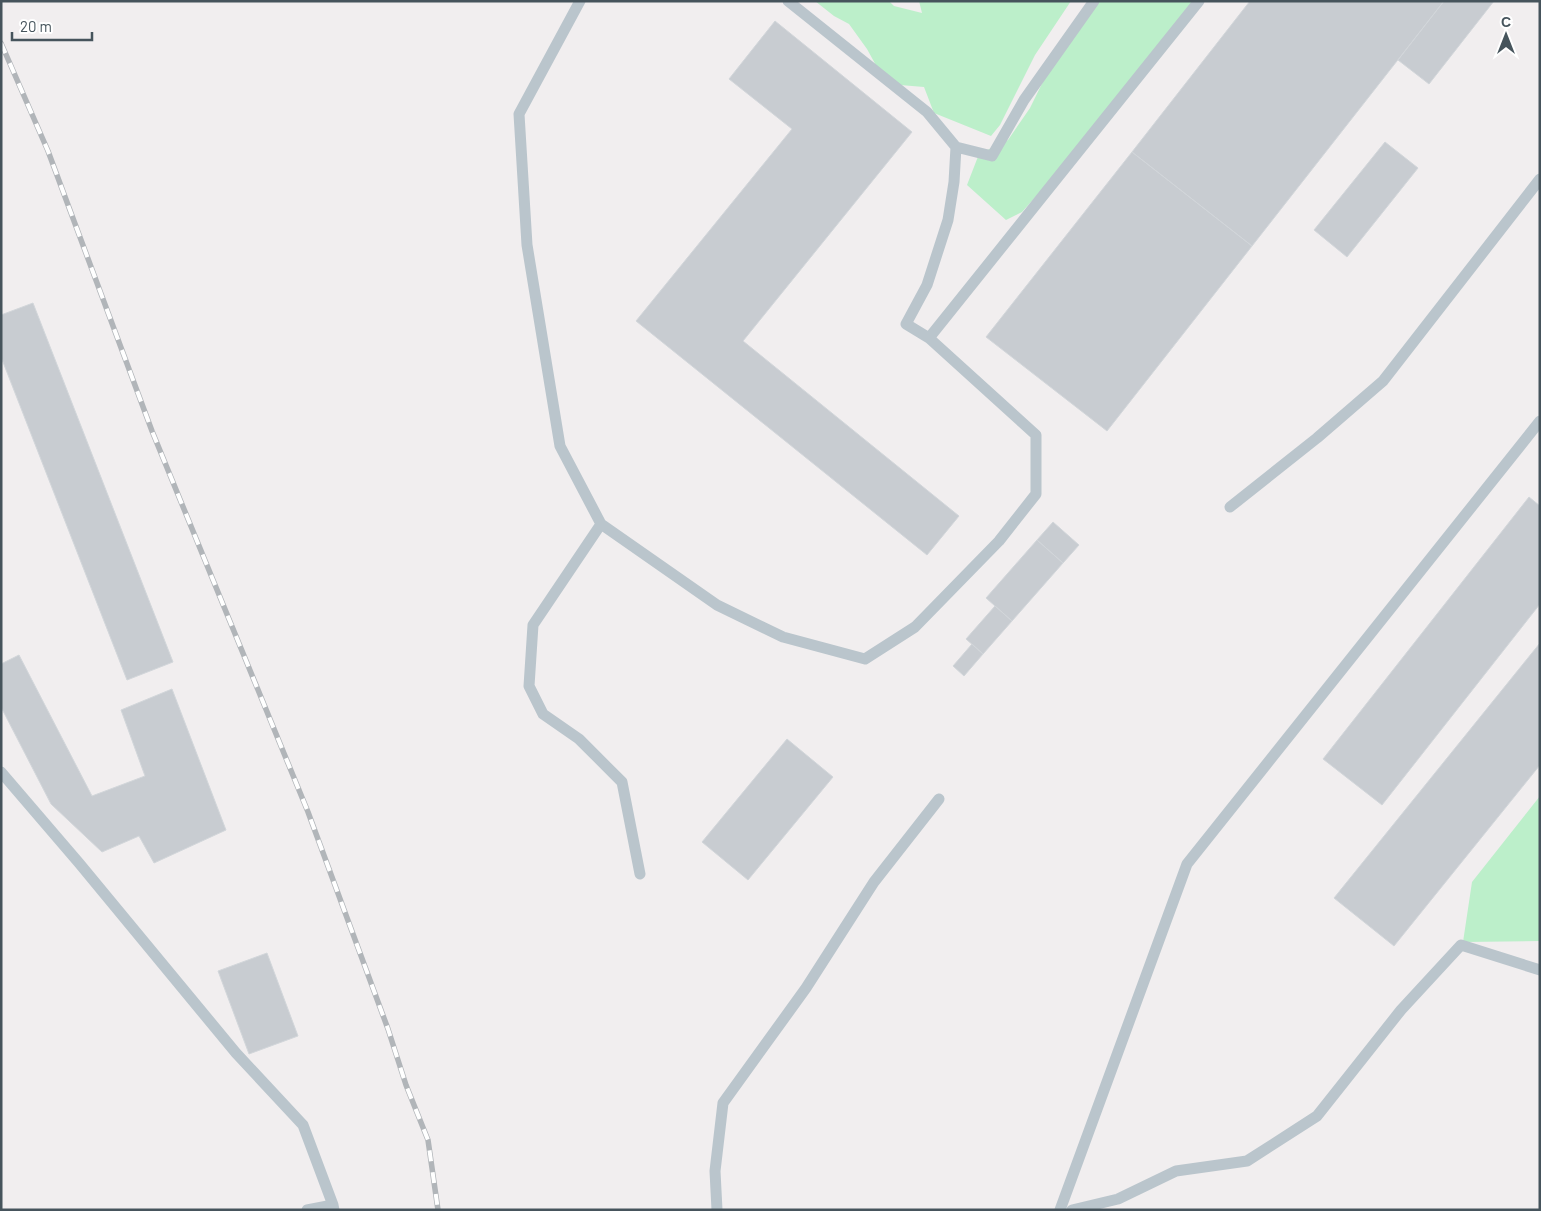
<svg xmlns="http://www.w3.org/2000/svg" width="1541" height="1211" viewBox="0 0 1541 1211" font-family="Barlow,sans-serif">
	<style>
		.green { fill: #bcefca }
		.building { fill: #c8ccd1; stroke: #d2d6da }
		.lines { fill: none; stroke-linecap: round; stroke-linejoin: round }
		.service { stroke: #bac5cc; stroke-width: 11 }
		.rail-casing { stroke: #b1b5b9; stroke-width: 5.5 }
		.rail { stroke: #fff; stroke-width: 4; stroke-dasharray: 11; stroke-linecap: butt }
	</style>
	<rect width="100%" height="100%" fill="#f1eeef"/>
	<path class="green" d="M815,1H889L894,6L922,13L919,1H1071L1035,55L1000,125L991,136L934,113L924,87L900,85L878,69L867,49L849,24L834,16Z
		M1092,1H1197L1063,166L1022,212L1006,220L967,185L979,154L1008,140L1030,108L1059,49Z
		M1540,796V941L1463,942L1472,882Z"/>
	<path class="building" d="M1250,1H1444L1252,246L1132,152Z
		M1444,1H1494L1429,84L1398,60Z
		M775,21L912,132L743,341L959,516L927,555L636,321L792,129L729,79Z
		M1385,142L1418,168L1347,257L1314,230Z
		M1132,152L1252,246L1107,431L986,337Z
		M33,303L173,662L127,680L1,357V315Z
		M1529,497L1540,506V604L1382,805L1323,759Z
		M1053,522L1079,545L1063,563L1037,540Z
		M1037,540L1063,563L1012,621L986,598Z
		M995,606L1012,621L983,654L966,639Z
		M1540,643V765L1394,946L1334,898Z
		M972,644L983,654L964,676L953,666Z
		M19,655L92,796L145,776L121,710L172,689L226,830L154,863L139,836L102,852L51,804L1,707V664Z
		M787,739L833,777L748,880L702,842Z
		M267,953L298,1036L249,1054L218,971Z"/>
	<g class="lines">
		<path class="service" d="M580,1L519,114L527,245L560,446L601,524L717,605L783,637L865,659L915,627L999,541L1036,494V435L929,338L906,324L927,285L948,220L954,182L956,147L927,112L788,1
			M956,147L992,156L1024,100L1094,1
			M929,338L1199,1
			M1230,507L1317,438L1383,381L1540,179
			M601,524L533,625L529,686L543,714L579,739L622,782L640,874
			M1,772L79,863L236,1053L303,1125L333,1205L334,1210
			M307,1210L333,1205
			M717,1210L715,1171L723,1103L806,988L874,882L939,799
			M1060,1210L1187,864L1540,421
			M1072,1210L1118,1199L1176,1171L1247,1161L1317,1116L1401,1010L1461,945L1540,970"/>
		<defs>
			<path id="rail" d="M1,43L48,151L152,431L308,812L388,1029L406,1085L428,1140L438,1210"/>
		</defs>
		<use href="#rail" class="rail-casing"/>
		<use href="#rail" class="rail"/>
	</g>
	<rect width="1541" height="1211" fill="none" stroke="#46545c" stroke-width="5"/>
	<g transform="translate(1506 35)" stroke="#ffffff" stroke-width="4" paint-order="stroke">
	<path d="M0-4L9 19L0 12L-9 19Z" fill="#46545c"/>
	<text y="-8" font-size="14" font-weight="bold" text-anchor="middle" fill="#46545c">С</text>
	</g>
	<path d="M12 32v8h80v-8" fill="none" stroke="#46545c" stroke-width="2.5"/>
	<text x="20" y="32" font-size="15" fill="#46545c" stroke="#ffffff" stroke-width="4" paint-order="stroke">20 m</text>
</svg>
